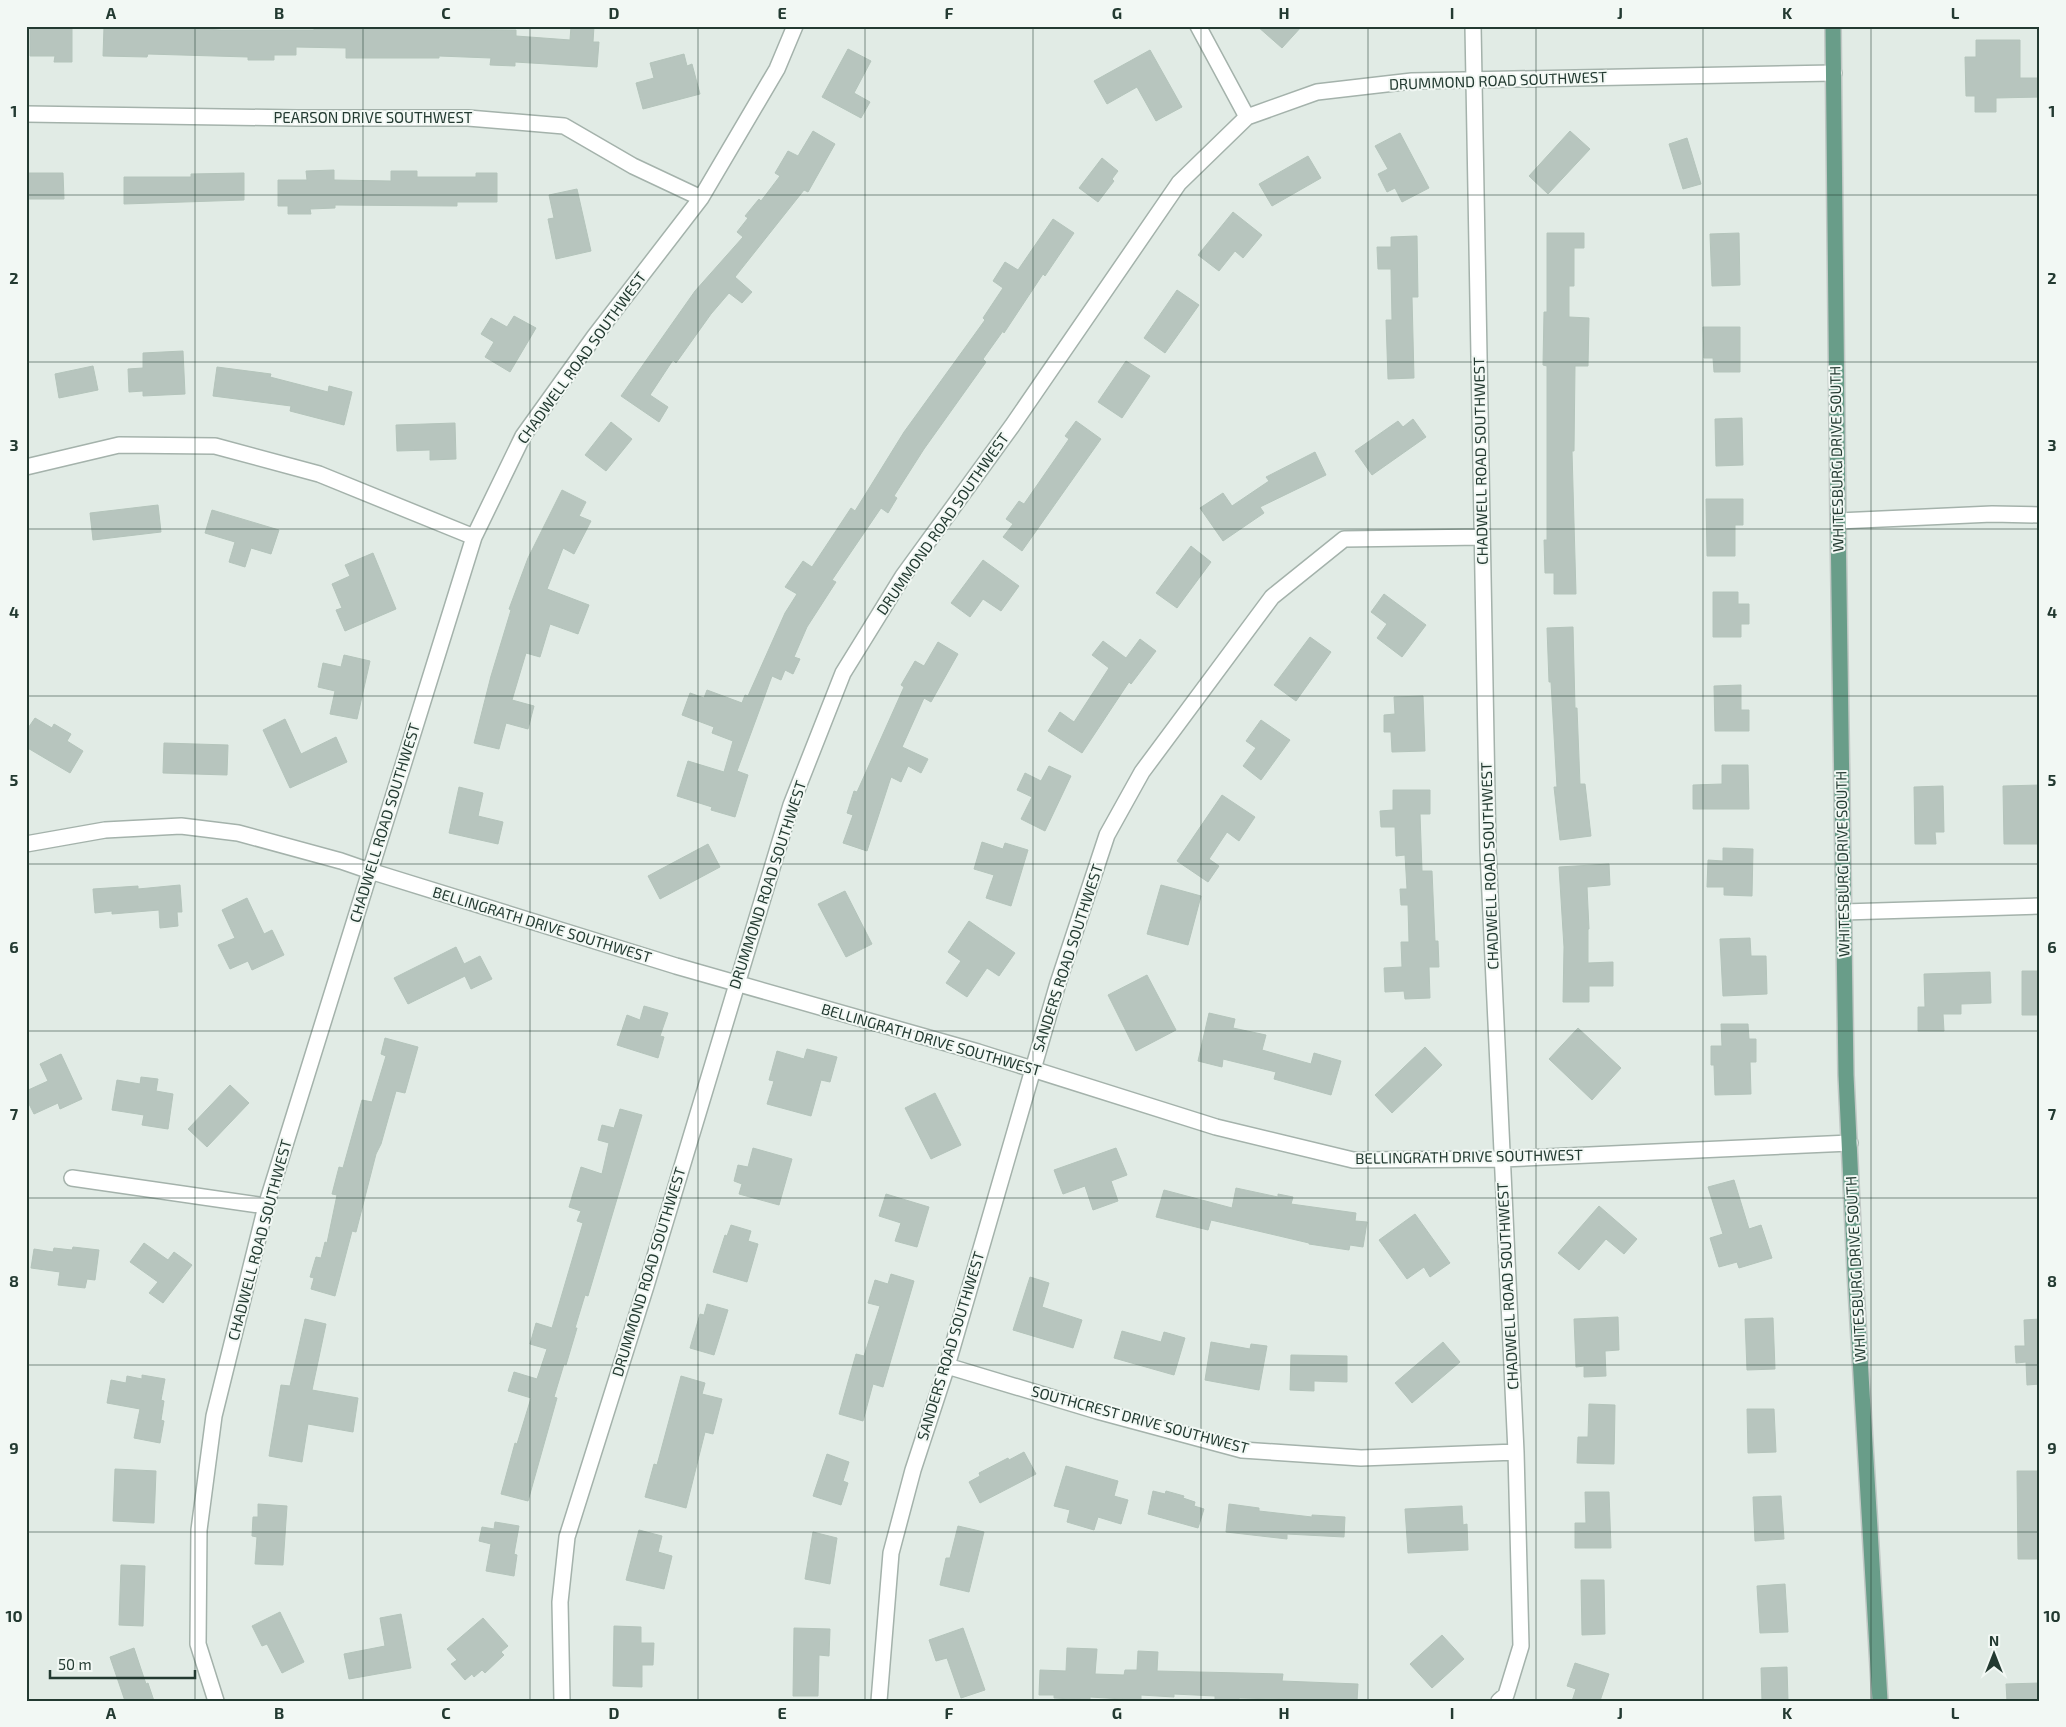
<svg xmlns="http://www.w3.org/2000/svg" width="2066" height="1727" viewBox="0 0 2066 1727" font-family="'Exo 2',sans-serif">
	<style>
		.building { fill: #b7c5be; stroke: #b4c4bb }
		.lines { fill: none; stroke-linecap: round; stroke-linejoin: round }
		.minor-casing { stroke: #a4b2ab; stroke-width: 18 }
		.major-casing { stroke: #c1c8c5; stroke-width: 18 }
		.minor { stroke: #fff; stroke-width: 15 }
		.major { stroke: #699d89; stroke-width: 15 }
		.grid { fill: none; stroke: #233a31; stroke-width: 1; stroke-opacity: 0.55 }
		.labels { text-anchor: middle; stroke-width: 4; stroke-linejoin: round; paint-order: stroke }
		.street-label { font-size: 15px; fill: #233a31; stroke: #f2f8f4 }
		.neatline { fill: none; stroke: #233a31; stroke-width: 2 }
		.grid-label { font-size: 16px; text-anchor: middle; font-weight: bold; fill: #233a31 }
	</style>
	<rect width="100%" height="100%" fill="#e1ebe5"/>
	<path class="building" d="M30,26H72V62H54L55,56H30Z
		M183,26H204V29L221,30H314V26H410V29L516,30V36L570,40L571,26H594L593,42H599L597,67L515,62V66L490,65L491,58L439,56V58H346V48L296,47V55H274V60H248V57L148,54L147,57L103,56L104,27L183,28Z
		M1257,26H1302L1282,48Z
		M1976,40H2020V78H2040V97L1996,98V112H1975V96H1966L1965,57H1976Z
		M848,49L871,61L854,93L870,102L861,118L822,97Z
		M1150,50L1182,107L1156,121L1137,87L1107,104L1094,81Z
		M684,54L687,66L692,64L700,94L643,109L636,83L654,78L650,63Z
		M813,131L835,144L808,192L804,190L735,277L752,292L742,303L729,293L711,314L676,363L673,360L650,395L668,407L659,422L621,396L695,291L743,237L737,232L748,218L745,216L759,199L761,201L780,176L775,173L788,151L798,156Z
		M1570,131L1590,149L1548,194L1529,176Z
		M1400,133L1429,188L1402,202L1395,188L1387,192L1378,174L1388,169L1375,146Z
		M1687,138L1701,184L1683,189L1669,144Z
		M1308,156L1321,178L1272,206L1259,184Z
		M1102,158L1118,171L1112,179L1114,181L1098,202L1079,188Z
		M334,170V180L391,181V171H417V177H476V173H497V202H457V206L335,205V208L310,209L311,214H288V206H278V180H307L306,171Z
		M26,173H63L64,199H26Z
		M244,173V200L124,204V177H191V174Z
		M577,189L591,251L556,259L548,219L554,218L549,195Z
		M1233,212L1262,235L1243,258L1235,251L1219,271L1198,255Z
		M1053,219L1074,233L1045,276L1043,274L1004,333L1003,331L983,359L986,362L924,449L894,496L897,498L888,513L881,508L832,580L836,582L807,627L794,657L800,659L793,674L785,670L781,680L772,676L737,771L748,775L735,817L711,810L712,807L677,796L688,761L724,772L733,741L712,733L714,727L682,715L690,693L704,698L707,690L742,703L745,695L748,696L785,613L797,594L785,587L803,561L812,567L851,508L855,511L904,432L985,320L983,318L1003,288L993,281L1005,262L1018,270Z
		M1547,233H1584V248H1574V286H1569V317L1589,318L1588,366H1575L1574,451H1572L1576,594H1554V573H1545L1544,540H1547V366L1543,365L1544,312H1547Z
		M1739,233L1740,285L1712,286L1710,234Z
		M1417,236L1418,297H1412L1414,378L1388,379L1386,320H1392L1391,269H1378L1377,247H1391V237Z
		M1177,290L1199,305L1165,353L1144,338Z
		M514,316L536,328L510,372L485,357L494,342L481,334L491,318L507,327Z
		M1703,327H1740V372H1714L1713,358H1704Z
		M183,351L185,394L143,396V391L129,392L128,369L143,368V353Z
		M1126,361L1150,376L1122,418L1098,402Z
		M93,366L98,390L59,398L55,374Z
		M217,367L271,374L270,377L328,392L329,386L352,392L344,425L290,411L291,406L213,396Z
		M1742,418L1743,465L1716,466L1715,419Z
		M1413,419L1426,437L1372,475L1355,451L1398,421L1403,427Z
		M1076,421L1101,439L1022,551L1003,537L1013,524L1006,519L1019,501L1024,504L1069,439L1065,436Z
		M611,422L632,439L606,471L585,455Z
		M455,423L456,459L430,460V450L397,451L396,425Z
		M1315,452L1326,475L1260,507L1264,513L1223,541L1200,508L1223,493L1232,506L1269,481L1266,477Z
		M562,490L586,502L579,516L591,521L574,554L563,548L547,589L589,605L578,634L550,624L540,657L526,653L512,700L534,706L528,729L506,723L499,749L474,743L491,676L511,610L509,609L528,558Z
		M1706,499H1743V525H1735V556H1707Z
		M158,505L161,532L93,540L90,513Z
		M212,510L279,530L271,554L251,548L245,567L229,562L235,542L205,533Z
		M1191,546L1211,562L1177,608L1156,593Z
		M373,553L396,609L345,631L336,610L342,608L332,584L350,576L345,565Z
		M983,560L1019,586L1001,611L983,599L970,617L951,603Z
		M1713,592H1738V604H1749V624H1741V637H1713Z
		M1384,594L1426,625L1402,657L1377,638L1387,624L1371,612Z
		M1573,627L1575,708H1577L1580,784H1585L1591,836L1560,840L1554,787H1557L1551,682H1549L1547,628Z
		M1310,637L1331,652L1296,701L1274,685Z
		M1140,639L1156,651L1131,684L1129,682L1082,753L1048,731L1060,712L1074,722L1109,668L1092,655L1103,641L1126,658Z
		M938,642L958,654L931,702L924,698L902,747L928,759L921,773L908,766L901,782L891,777L867,851L843,843L853,815L847,813L854,791L857,792L904,687L901,685L915,661L924,666Z
		M344,655L370,661L357,719L330,714L335,691L318,687L323,663L341,667Z
		M1741,685V710H1749V731H1715L1714,686Z
		M1423,696L1425,751L1392,752L1391,732H1384V715L1395,714L1394,697Z
		M35,718L52,728L54,724L71,734L67,741L83,751L70,773L26,747V731Z
		M285,719L301,754L336,737L347,762L290,788L263,730Z
		M1261,720L1290,740L1261,780L1243,766L1256,748L1246,741Z
		M164,743L228,745L227,775L163,773Z
		M1722,765H1748L1749,809H1693V785L1722,784Z
		M1049,766L1071,776L1045,831L1021,819L1032,797L1017,790L1025,773L1041,781Z
		M2040,785V844H2004L2003,786Z
		M1943,786L1944,832H1935L1936,844H1915L1914,787Z
		M459,787L483,793L478,816L503,822L498,844L449,833Z
		M1393,790H1430V814H1420L1422,871H1432L1435,941H1438L1439,967H1429L1430,998L1405,999L1404,991L1385,992L1384,968L1402,967L1401,942H1409L1408,905H1401L1400,889H1407L1405,855L1396,856L1395,827H1381L1380,811L1393,810Z
		M1222,795L1255,817L1239,841L1227,832L1209,859L1219,866L1208,882L1177,861Z
		M982,842L1003,849L1005,843L1028,850L1011,906L986,898L994,875L974,869Z
		M708,844L720,867L660,899L648,876Z
		M1723,848L1753,849L1752,896L1724,895V887H1707L1708,860L1723,861Z
		M1609,864L1610,885L1587,887L1589,929H1588V963L1613,962V986H1589V1002H1563L1564,947L1559,867Z
		M180,885L182,912H177L178,926L160,928L159,910L112,914V911L95,913L93,889L138,886V889Z
		M1161,885L1201,896L1188,945L1147,934Z
		M845,891L872,944L846,957L818,904Z
		M247,898L264,934L272,930L284,955L252,970L248,961L230,969L218,945L235,938L222,910Z
		M969,921L1015,953L999,976L987,968L967,997L946,983L961,961L948,952Z
		M1750,938L1751,956H1766L1767,994L1723,996L1720,939Z
		M456,947L464,964L480,956L492,979L471,989L465,976L408,1004L394,978Z
		M2022,971H2040V1015H2022Z
		M1990,972L1991,1003L1961,1004V1014H1943L1944,1031H1918V1007H1925L1924,974Z
		M1147,975L1176,1030L1136,1051L1108,995Z
		M644,1006L668,1013L660,1036L664,1037L658,1058L617,1045L627,1015L640,1020Z
		M1209,1013L1235,1019L1233,1028L1266,1035L1262,1050L1311,1064L1314,1053L1341,1061L1331,1095L1274,1079L1276,1072L1223,1059L1222,1067L1198,1061Z
		M1721,1024H1748L1749,1039H1756V1062H1750L1751,1094L1715,1095L1714,1065H1711V1046H1722Z
		M1578,1028L1621,1068L1592,1100L1549,1059Z
		M385,1038L418,1047L405,1093L396,1091L381,1144L376,1154L356,1232L352,1231L335,1296L311,1289L314,1278L310,1277L316,1257L321,1258L325,1242L327,1243L337,1195L332,1194L339,1167L343,1168L362,1100L372,1102L386,1056L381,1054Z
		M1425,1047L1442,1065L1392,1113L1375,1095Z
		M807,1049L837,1057L830,1082L821,1080L811,1116L767,1104L774,1081L769,1080L777,1051L804,1059Z
		M61,1054L82,1099L60,1109L58,1103L34,1114L26,1098V1091L48,1081L40,1064Z
		M141,1077L158,1079L156,1091L173,1094L168,1129L142,1125L144,1115L112,1110L117,1080L140,1084Z
		M230,1085L249,1103L207,1147L188,1129Z
		M935,1093L961,1145L931,1159L905,1108Z
		M620,1109L642,1115L588,1296L585,1295L575,1328H577L566,1365L564,1364L554,1397L557,1398L528,1501L501,1494L515,1443L517,1444L531,1398L508,1391L514,1372L537,1379L547,1349L530,1344L536,1323L552,1328L583,1223L577,1221L581,1211L569,1207L581,1167L602,1174L609,1143L598,1140L602,1125L614,1128Z
		M753,1148L792,1159L779,1205L739,1194L742,1184L734,1181L738,1165L748,1167Z
		M1116,1148L1127,1175L1111,1181L1118,1201L1093,1210L1085,1186L1063,1194L1054,1170Z
		M1734,1180L1749,1229L1761,1225L1772,1258L1739,1268L1737,1262L1719,1267L1710,1238L1723,1234L1708,1187Z
		M1236,1188L1278,1197V1194L1293,1197L1291,1204L1356,1213L1355,1221L1367,1222L1363,1247L1350,1245L1349,1250L1309,1244V1243L1211,1220L1208,1230L1156,1217L1164,1190L1232,1208Z
		M886,1194L929,1207L917,1247L895,1241L901,1223L879,1216Z
		M1599,1206L1637,1239L1624,1254L1606,1239L1579,1270L1558,1253Z
		M1415,1214L1450,1263L1430,1277L1424,1267L1407,1279L1379,1240Z
		M731,1225L751,1231L748,1241L758,1244L747,1282L713,1272L725,1235L727,1236Z
		M144,1243L168,1260L174,1252L192,1265L163,1303L149,1293L158,1282L130,1262Z
		M73,1247L99,1250L95,1280L87,1279L85,1288L58,1285L60,1272L31,1268L34,1249L53,1252L54,1248L72,1250Z
		M891,1274L914,1281L883,1387L873,1384L863,1421L839,1414L856,1354L864,1356L880,1306L868,1303L875,1280L888,1284Z
		M1030,1277L1049,1283L1042,1307L1082,1320L1073,1348L1013,1330Z
		M707,1304L728,1310L714,1355L690,1348L700,1314L704,1315Z
		M1618,1317L1619,1350L1605,1351L1606,1376L1584,1377V1366L1576,1367L1574,1319Z
		M1773,1318L1775,1369L1747,1370L1745,1319Z
		M305,1319L326,1324L312,1390L358,1398L353,1432L308,1424L302,1462L269,1456L281,1385L290,1386Z
		M2040,1319V1384L2027,1385L2026,1362L2016,1363L2015,1346H2025L2024,1320Z
		M1122,1331L1161,1342L1164,1332L1185,1338L1174,1375L1114,1358Z
		M1211,1342L1250,1349L1251,1344L1267,1346L1259,1390L1205,1380Z
		M1443,1342L1460,1362L1412,1403L1395,1383Z
		M1291,1355L1347,1356V1382L1314,1381V1391L1290,1390Z
		M142,1375L165,1379L161,1400L164,1401L161,1420L164,1421L160,1443L134,1438L140,1409L107,1403L111,1380L126,1383L127,1376L142,1379Z
		M681,1376L705,1383L702,1394L722,1399L713,1434L705,1432L686,1508L645,1497L654,1464L657,1465Z
		M1589,1404L1615,1405L1614,1464L1577,1463L1578,1437H1588Z
		M1747,1409H1774L1776,1452L1748,1453Z
		M1024,1452L1036,1474L980,1503L969,1482L980,1476L979,1473L1008,1458L1009,1460Z
		M827,1454L849,1462L843,1481L848,1483L841,1505L813,1496Z
		M1066,1466L1118,1481L1114,1496L1128,1500L1121,1524L1098,1517L1094,1530L1067,1522L1070,1510L1054,1506Z
		M115,1469L156,1471L154,1523L113,1521Z
		M2017,1471H2040V1559H2018Z
		M1153,1491L1165,1494L1166,1491L1184,1496L1183,1498L1195,1502L1194,1506L1204,1509L1198,1528L1148,1514Z
		M1585,1492H1609L1611,1548H1575V1523H1586Z
		M1781,1496L1784,1539L1755,1541L1753,1497Z
		M258,1504L287,1506L283,1565L255,1564L257,1537L252,1536L253,1517H258Z
		M1229,1504L1259,1508V1511L1312,1517V1515L1345,1517L1344,1537L1287,1534V1539L1226,1532Z
		M1462,1506L1463,1525L1467,1524L1468,1550L1408,1553L1405,1509Z
		M495,1522L519,1526L514,1554L517,1555L514,1576L486,1571L491,1544L479,1541L482,1527L494,1529Z
		M958,1526L984,1532L969,1592L940,1585L946,1558H950Z
		M639,1530L662,1536L658,1552L672,1556L664,1589L626,1580Z
		M813,1532L837,1538L830,1584L805,1579Z
		M121,1565L145,1566L143,1626L119,1625Z
		M1581,1580H1604L1605,1634L1582,1635Z
		M1785,1584L1788,1632L1760,1633L1757,1586Z
		M280,1612L304,1662L282,1673L267,1644L262,1646L252,1626Z
		M401,1614L411,1668L349,1679L344,1654L385,1646L380,1618Z
		M483,1618L508,1646L501,1652L504,1655L485,1673L482,1670L474,1677L472,1674L465,1680L451,1664L457,1660L447,1649Z
		M614,1626L641,1627V1643H654L653,1665H642V1687L613,1686Z
		M794,1628L830,1629L829,1656L819,1655L818,1696H793Z
		M963,1628L985,1690L961,1698L947,1658L936,1661L929,1640Z
		M1442,1635L1464,1659L1432,1688L1410,1664Z
		M134,1648L146,1684L148,1683L154,1701H125L110,1657Z
		M1067,1648L1097,1649L1095,1674L1124,1675L1125,1670H1137L1138,1651L1158,1652L1157,1671L1283,1674L1282,1681L1358,1684L1357,1701L1239,1698V1701H1215V1696L1174,1694V1697L1141,1695V1701H1123V1699L1090,1697V1700L1054,1698V1695H1039L1040,1670L1066,1671Z
		M1575,1663L1609,1674L1600,1701H1572L1576,1689L1567,1686Z
		M1787,1667L1788,1701H1762L1761,1668Z
		M2040,1683V1698L2034,1699V1701H2007L2006,1684Z"/>
	<g class="lines">
		<defs>
			<path id="minor" d="M1198,26L1247,117
				M1473,26L1488,851L1516,1452L1521,1646L1506,1695L1499,1701
				M26,114L297,118H468L564,126L633,166L701,198
				M26,467L119,445L215,446L319,474L474,537
				M1838,521L1992,514L2040,515
				M26,844L105,830L181,826L238,833L341,861L370,871L676,966L978,1052L1216,1127L1353,1160L1502,1159L1850,1143
				M1844,912L2040,906
				M72,1178L266,1206
				M947,1366L1097,1411L1242,1450L1361,1458L1516,1452
				M216,1701L198,1644L199,1530L214,1416L266,1206L474,537L523,436L594,337L701,198L777,69L795,26
				M562,1701L560,1602L567,1537L646,1286L791,805L843,673L903,576L1012,426L1179,183L1247,117L1317,92L1412,81L1834,73
				M879,1701L891,1553L913,1470L947,1366L1058,983L1107,835L1142,772L1272,597L1344,539L1482,537"/>
			<path id="major" d="M1833,26L1838,521L1846,1075L1855,1271L1880,1701"/>
		</defs>
		<use href="#minor" class="minor-casing"/>
		<use href="#major" class="major-casing"/>
		<use href="#minor" class="minor"/>
		<use href="#major" class="major"/>
	</g>
	<path class="grid" d="M195,26V1701M363,26V1701M530,26V1701M698,26V1701M865,26V1701M1033,26V1701M1201,26V1701M1368,26V1701M1536,26V1701M1703,26V1701M1871,26V1701M26,195H2040M26,362H2040M26,529H2040M26,696H2040M26,864H2040M26,1031H2040M26,1198H2040M26,1365H2040M26,1532H2040"/>
	<g class="labels">
		<g class="street-label">
			<text transform="translate(1498 81) rotate(-2)" y="5">DRUMMOND ROAD SOUTHWEST</text>
			<text x="373" y="123">PEARSON DRIVE SOUTHWEST</text>
			<text transform="translate(582 358) rotate(-54)" y="5">CHADWELL ROAD SOUTHWEST</text>
			<text transform="translate(1837 459) rotate(-91)" y="5">WHITESBURG DRIVE SOUTH</text>
			<text transform="translate(1481 461) rotate(-91)" y="5">CHADWELL ROAD SOUTHWEST</text>
			<text transform="translate(943 524) rotate(-55)" y="5">DRUMMOND ROAD SOUTHWEST</text>
			<text transform="translate(385 823) rotate(-73)" y="5">CHADWELL ROAD SOUTHWEST</text>
			<text transform="translate(1843 864) rotate(-91)" y="5">WHITESBURG DRIVE SOUTH</text>
			<text transform="translate(1490 866) rotate(-92)" y="5">CHADWELL ROAD SOUTHWEST</text>
			<text transform="translate(768 885) rotate(-72)" y="5">DRUMMOND ROAD SOUTHWEST</text>
			<text transform="translate(542 925) rotate(17)" y="5">BELLINGRATH DRIVE SOUTHWEST</text>
			<text transform="translate(1068 958) rotate(-72)" y="5">SANDERS ROAD SOUTHWEST</text>
			<text transform="translate(931 1040) rotate(16)" y="5">BELLINGRATH DRIVE SOUTHWEST</text>
			<text transform="translate(1469 1157) rotate(-1)" y="5">BELLINGRATH DRIVE SOUTHWEST</text>
			<text transform="translate(260 1240) rotate(-75)" y="5">CHADWELL ROAD SOUTHWEST</text>
			<text transform="translate(1856 1269) rotate(-93)" y="5">WHITESBURG DRIVE SOUTH</text>
			<text transform="translate(649 1272) rotate(-73)" y="5">DRUMMOND ROAD SOUTHWEST</text>
			<text transform="translate(1508 1286) rotate(-93)" y="5">CHADWELL ROAD SOUTHWEST</text>
			<text transform="translate(951 1346) rotate(-73)" y="5">SANDERS ROAD SOUTHWEST</text>
			<text transform="translate(1140 1420) rotate(15)" y="5">SOUTHCREST DRIVE SOUTHWEST</text>
		</g>
	</g>
	<rect width="2066" height="1727" fill="none" stroke="#f2f8f4" stroke-width="55"/>
	<g transform="translate(1994 1654)" stroke="#f2f8f4" stroke-width="4" paint-order="stroke">
	<path d="M0-4L9 19L0 12L-9 19Z" fill="#233a31"/>
	<text y="-8" font-size="14" font-weight="bold" text-anchor="middle" fill="#233a31">N</text>
	</g>
	<path d="M50 1670v8h145v-8" fill="none" stroke="#233a31" stroke-width="2.5"/>
	<text x="58" y="1670" font-size="15" fill="#233a31" stroke="#f2f8f4" stroke-width="4" paint-order="stroke">50 m</text>
	<rect x="28" y="28" width="2010" height="1672" class="neatline"/>
	<g class="grid-label">
		<text x="111" y="19">A</text>
		<text x="279" y="19">B</text>
		<text x="446" y="19">C</text>
		<text x="614" y="19">D</text>
		<text x="782" y="19">E</text>
		<text x="949" y="19">F</text>
		<text x="1117" y="19">G</text>
		<text x="1284" y="19">H</text>
		<text x="1452" y="19">I</text>
		<text x="1620" y="19">J</text>
		<text x="1787" y="19">K</text>
		<text x="1955" y="19">L</text>
		<text x="14" y="117">1</text>
		<text x="2052" y="117">1</text>
		<text x="14" y="284">2</text>
		<text x="2052" y="284">2</text>
		<text x="14" y="451">3</text>
		<text x="2052" y="451">3</text>
		<text x="14" y="618">4</text>
		<text x="2052" y="618">4</text>
		<text x="14" y="786">5</text>
		<text x="2052" y="786">5</text>
		<text x="14" y="953">6</text>
		<text x="2052" y="953">6</text>
		<text x="14" y="1120">7</text>
		<text x="2052" y="1120">7</text>
		<text x="14" y="1287">8</text>
		<text x="2052" y="1287">8</text>
		<text x="14" y="1454">9</text>
		<text x="2052" y="1454">9</text>
		<text x="14" y="1622">10</text>
		<text x="2052" y="1622">10</text>
		<text x="111" y="1719">A</text>
		<text x="279" y="1719">B</text>
		<text x="446" y="1719">C</text>
		<text x="614" y="1719">D</text>
		<text x="782" y="1719">E</text>
		<text x="949" y="1719">F</text>
		<text x="1117" y="1719">G</text>
		<text x="1284" y="1719">H</text>
		<text x="1452" y="1719">I</text>
		<text x="1620" y="1719">J</text>
		<text x="1787" y="1719">K</text>
		<text x="1955" y="1719">L</text>
	</g>
</svg>
